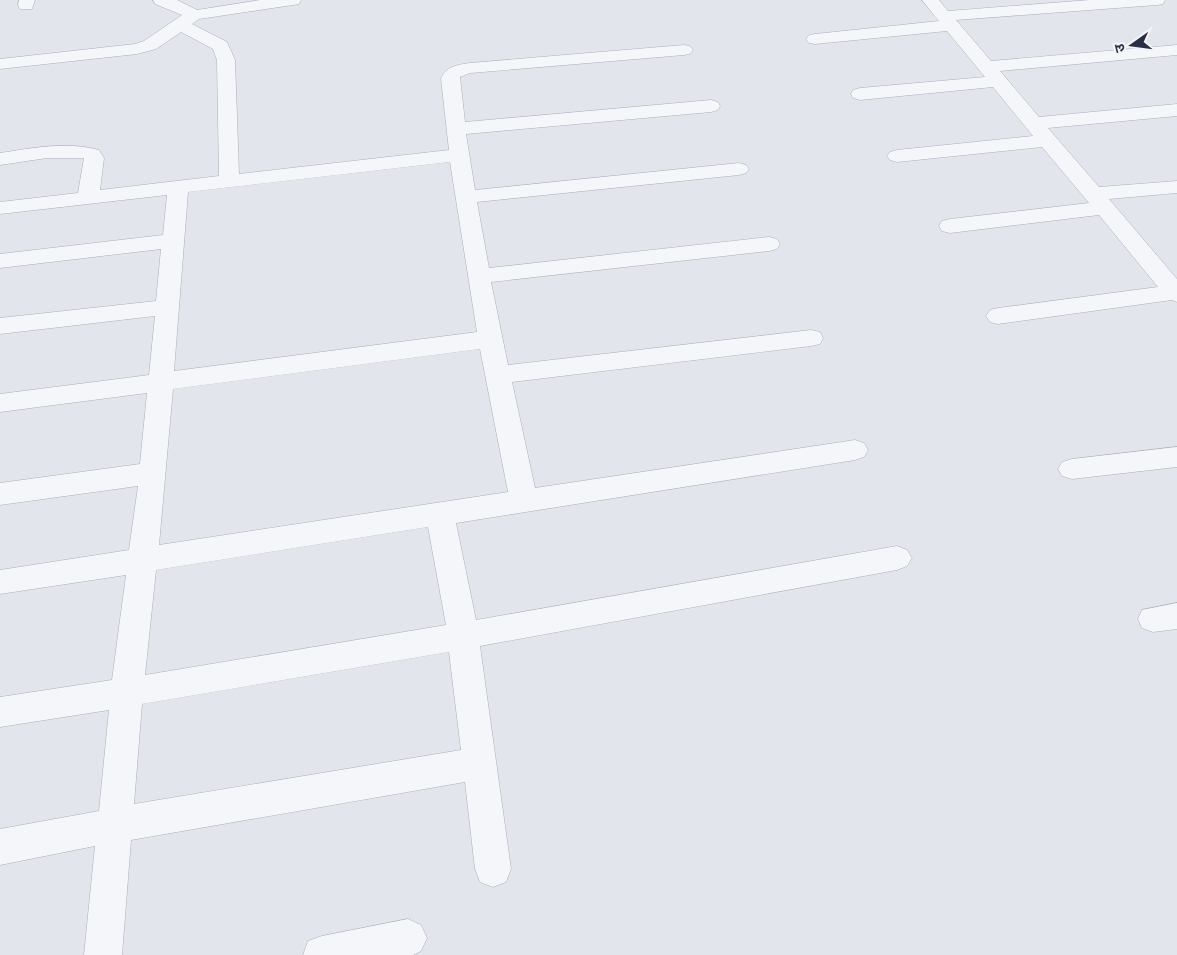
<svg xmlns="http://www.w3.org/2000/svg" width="1177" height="955" viewBox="0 0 1177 955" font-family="Cabin,'Noto Sans Devanagari',sans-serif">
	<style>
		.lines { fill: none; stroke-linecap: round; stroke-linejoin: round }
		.minor-casing { stroke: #aaafb9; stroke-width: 1 }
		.minor { fill: #f5f6f9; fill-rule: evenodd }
	</style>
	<rect width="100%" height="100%" fill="#e2e5eb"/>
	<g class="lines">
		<defs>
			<path id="minor" d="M19,0H35L32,9H20L18,5Z
				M153,0H177L197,10L260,0H301L299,4L293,5L199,19L192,24L227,42L235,60L239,174L449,150L441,79C446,66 457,65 470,63L684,45L690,46L693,50L690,54L684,55L470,73L460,77L465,122L711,100L718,102L720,106L718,110L711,112L466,134L475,190L739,163L746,165L749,169L746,173L739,175L477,202L489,268L769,237L777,239L780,244L777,249L769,251L491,282L508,365L811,330L820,332L823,338L820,344L811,346L512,382L535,488L855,440L864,443L868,450L864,457L855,460L456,523L476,620L897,546L907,550L912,558L907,566L897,570L480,646L511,869L506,882L493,887L480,882L475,869L465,782L131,840L122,955H84L95,846L0,865V829L99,811L109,710L0,727V697L112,680L126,575L0,594V570L129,550L138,486L0,505V483L140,464L147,393L0,412V394L149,375L155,316L0,334V318L156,301L161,249L0,268V254L163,235L167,195L0,214V202L78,193L84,158H47L0,165V153C33,148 66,141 99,150L104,158L100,190L219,176L217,60L213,49L181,32L156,49L137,54L0,69V59L135,44L144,41L182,15L155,4ZM450,162L477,332L174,371L188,192ZM480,349L508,492L159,545L173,389ZM428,527L446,625L145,675L156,570ZM449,652L461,750L134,804L142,704Z
				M922,0H939L948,11L1090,0H1165L1163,4L1157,5L956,20L991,61L1177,45V55L1000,71L1039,117L1177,104V116L1048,128L1099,187L1177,181V193L1109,199L1177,279V302L1172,300L998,324L990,322L986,316L990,310L998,308L1158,287L1099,215L950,233L942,231L939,226L942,221L950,219L1089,203L1042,147L897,162L890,160L887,156L890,152L897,150L1033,136L993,87L860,100L853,98L851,94L853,90L860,88L985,77L947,31L815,44L809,43L806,39L809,35L815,34L939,21Z
				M1177,447V467L1072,479L1062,476L1058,469L1062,462L1072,459Z
				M1177,603V629L1153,632L1142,628L1138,619L1142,610Z
				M408,919L421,925L427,938L421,951L413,955H303L308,941L322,936Z"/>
		</defs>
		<use href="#minor" class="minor-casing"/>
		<use href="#minor" class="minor"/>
	</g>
	<g transform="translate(1132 45) rotate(256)" stroke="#f2f4f8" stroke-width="4" paint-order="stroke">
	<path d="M0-4L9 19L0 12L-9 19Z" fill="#293045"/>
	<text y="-8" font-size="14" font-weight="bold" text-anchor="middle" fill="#293045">उ</text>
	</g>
</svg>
